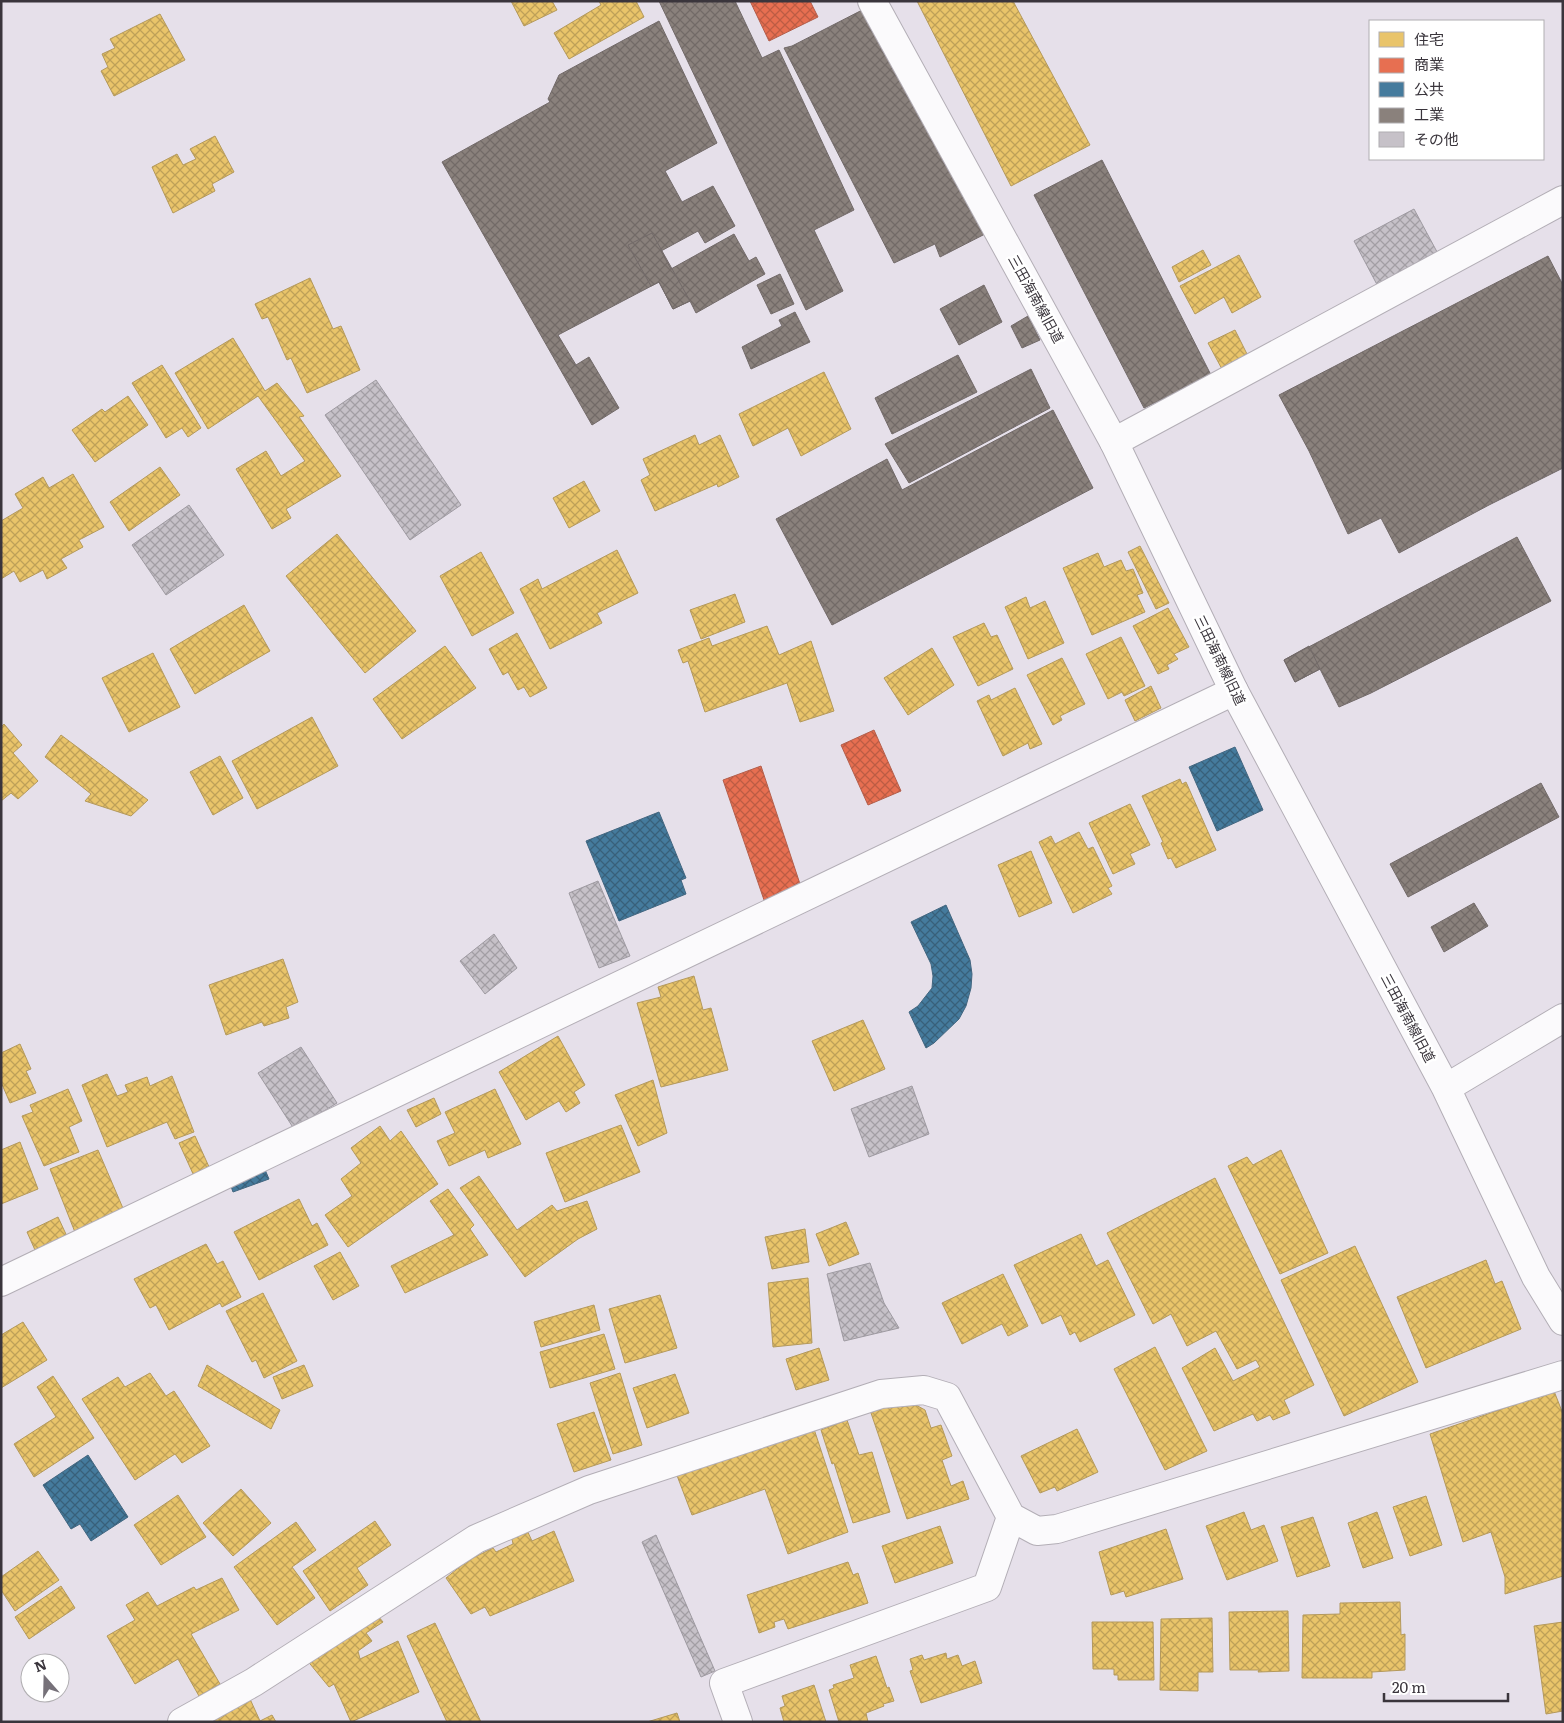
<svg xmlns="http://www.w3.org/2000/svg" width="1564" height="1723" viewBox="0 0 1564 1723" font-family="Literata,'Noto Sans JP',serif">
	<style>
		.homes { fill: url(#homes-cross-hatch); stroke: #b4995c }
		.shops { fill: url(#shops-cross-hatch); stroke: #b35e4b }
		.public { fill: url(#public-cross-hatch); stroke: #426680 }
		.industry { fill: url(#industry-cross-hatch); stroke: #726a69 }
		.building { fill: url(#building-cross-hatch); stroke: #9e9aa1 }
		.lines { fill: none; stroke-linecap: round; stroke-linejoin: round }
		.minor-casing { stroke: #b3aeb6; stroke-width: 30 }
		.tertiary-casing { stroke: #b3aeb6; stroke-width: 30 }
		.minor { stroke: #fbfafc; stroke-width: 28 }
		.tertiary { stroke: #fbfafc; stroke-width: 28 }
		.labels { text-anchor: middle; stroke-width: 5; stroke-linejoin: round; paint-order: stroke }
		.street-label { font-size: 14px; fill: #3a353c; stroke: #fff }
	</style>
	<defs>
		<pattern id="homes-cross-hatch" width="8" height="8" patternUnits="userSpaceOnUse" patternTransform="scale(1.25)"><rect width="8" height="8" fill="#e9c46a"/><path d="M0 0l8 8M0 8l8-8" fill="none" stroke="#bea058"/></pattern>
		<pattern id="shops-cross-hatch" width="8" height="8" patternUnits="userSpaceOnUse" patternTransform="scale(1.25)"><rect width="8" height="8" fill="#e76f51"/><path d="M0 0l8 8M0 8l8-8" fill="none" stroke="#bc5c44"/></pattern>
		<pattern id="public-cross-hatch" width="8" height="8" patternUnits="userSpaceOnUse" patternTransform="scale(1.25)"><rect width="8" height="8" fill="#457b9d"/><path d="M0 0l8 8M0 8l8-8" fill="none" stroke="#38607a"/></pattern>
		<pattern id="industry-cross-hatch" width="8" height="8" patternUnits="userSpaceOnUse" patternTransform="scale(1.25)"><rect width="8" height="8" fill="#8a817c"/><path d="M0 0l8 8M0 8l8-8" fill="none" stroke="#726a67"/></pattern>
		<pattern id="building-cross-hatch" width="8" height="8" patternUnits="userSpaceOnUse" patternTransform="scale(1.25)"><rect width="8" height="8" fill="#c6c1c8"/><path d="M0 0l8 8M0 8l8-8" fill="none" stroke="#a29ea4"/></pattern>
	</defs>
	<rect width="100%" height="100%" fill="#e6e0ea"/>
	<path class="homes" d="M511,1H552L557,10L524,26Z
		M599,1H636L644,17L569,59L554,33L601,5Z
		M917,1H1013L1090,145L1011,186Z
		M160,14L185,60L114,96L101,71L108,67L102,54L115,48L110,39Z
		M215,136L234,172L212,184L215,191L173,213L152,167L177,154L183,165L196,159L190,149Z
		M1203,250L1211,265L1179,282L1172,267Z
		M1239,255L1261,297L1232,313L1224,297L1195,314L1180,286Z
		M310,278L333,329L341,326L360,370L307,393L291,358L287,360L268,317L262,319L255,304Z
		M1235,330L1249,358L1223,371L1208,343Z
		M233,338L265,391L277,383L304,416L299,417L341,476L286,509L291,518L272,529L236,469L266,451L281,476L305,461L258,396L208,429L175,373Z
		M162,365L201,428L188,437L182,428L166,438L132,383Z
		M824,372L851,429L801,456L788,428L753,446L739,414Z
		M128,396L148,425L95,462L72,430L102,409L105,412Z
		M695,435L699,445L720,435L739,477L718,487L717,484L655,511L641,480L650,475L643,459Z
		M160,467L180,495L129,531L110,502Z
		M73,474L104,527L79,540L83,547L61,559L67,568L47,579L43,570L20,582L14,571L1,579V521L23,508L15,494L43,477L49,488Z
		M584,481L600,511L569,528L553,498Z
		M337,534L416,631L365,673L286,576Z
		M1140,546L1169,603L1156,609L1128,552Z
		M617,550L638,593L597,613L602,623L550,649L520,589L538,579L542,589Z
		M481,552L514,613L472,636L440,576Z
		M1098,553L1104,567L1121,560L1126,571L1133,569L1143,593L1137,595L1145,612L1092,635L1063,568Z
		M735,594L745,622L701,639L690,610Z
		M1026,597L1030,608L1045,601L1064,643L1028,659L1005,607Z
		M244,605L270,651L195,694L170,649Z
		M1168,608L1189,647L1174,654L1178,659L1167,665L1169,669L1158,674L1133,626Z
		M984,623L991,637L997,635L1013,669L978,686L953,637Z
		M767,626L779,655L811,641L834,711L800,722L787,683L705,712L688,661L683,663L678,650L709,638L712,646Z
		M517,633L547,688L530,697L524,687L518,690L508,672L503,675L489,649Z
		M1121,637L1145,686L1124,696L1122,692L1108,699L1086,654Z
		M445,646L476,688L402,739L373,699Z
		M932,648L954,685L908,715L884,678Z
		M153,653L180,707L129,732L102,678Z
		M1062,658L1085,704L1060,716L1062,720L1053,725L1027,675Z
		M1151,686L1161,708L1135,721L1125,700Z
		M1015,688L1042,744L1030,749L1028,743L1003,756L977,701L989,695L991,700Z
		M312,717L338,766L257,809L232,761Z
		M4,724L22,745L13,753L38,781L18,799L11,793L1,801V727Z
		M61,735L148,800L131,816L85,801L91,794L45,757Z
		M220,756L243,798L213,815L190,772Z
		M1180,779L1182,784L1186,782L1216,850L1176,868L1171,858L1168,859L1161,843L1163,842L1142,796Z
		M1130,804L1150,845L1130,854L1135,864L1113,874L1089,823Z
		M1079,832L1088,849L1093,847L1112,886L1108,888L1112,894L1073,913L1039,842L1051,836L1055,844Z
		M1031,851L1052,903L1019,917L998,865Z
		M283,959L298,1002L286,1007L289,1018L264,1026L262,1022L226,1035L209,985Z
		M694,976L703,1010L711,1008L728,1070L661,1087L637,1003L661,997L658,987Z
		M863,1020L885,1069L834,1091L812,1041Z
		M558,1036L585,1085L574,1092L580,1103L566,1112L559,1101L526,1120L499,1072Z
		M20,1044L31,1069L26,1071L36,1093L10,1103L1,1082V1053Z
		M107,1074L117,1096L128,1092L125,1085L147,1077L150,1086L172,1076L194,1132L175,1139L167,1122L107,1147L82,1085Z
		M653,1080L667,1133L638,1146L615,1095Z
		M68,1089L82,1121L69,1127L79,1152L44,1166L22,1116L33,1112L30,1105Z
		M495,1089L521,1144L488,1158L485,1150L449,1166L437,1141L455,1133L445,1112Z
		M434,1098L441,1114L416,1127L407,1110Z
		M621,1125L640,1172L565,1202L546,1153Z
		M380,1126L390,1141L401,1131L438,1184L348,1247L325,1215L352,1196L341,1179L361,1163L351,1148Z
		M195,1136L210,1169L194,1176L179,1143Z
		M20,1142L38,1189L1,1204V1150Z
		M98,1150L134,1234L84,1255L50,1169Z
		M1281,1150L1328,1253L1280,1274L1228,1166L1247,1157L1253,1165Z
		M479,1176L517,1230L552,1205L557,1211L587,1201L597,1229L578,1239L525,1277L460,1188Z
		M1215,1178L1314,1385L1284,1400L1290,1413L1273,1420L1270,1415L1257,1421L1253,1414L1214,1431L1182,1368L1215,1348L1233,1381L1260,1367L1256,1360L1237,1369L1216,1331L1187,1346L1171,1314L1153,1324L1107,1233Z
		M448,1189L474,1225L470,1229L488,1255L405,1293L391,1266L454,1235L430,1201Z
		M299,1199L312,1226L317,1223L328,1245L259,1280L234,1232Z
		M58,1217L78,1260L43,1277L30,1252L35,1250L27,1232Z
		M846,1222L859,1254L829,1266L816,1234Z
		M805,1229L809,1262L772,1269L765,1237Z
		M1081,1234L1096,1266L1108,1260L1135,1315L1080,1342L1075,1332L1070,1335L1061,1315L1042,1324L1014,1265Z
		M206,1244L217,1264L223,1261L241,1297L222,1307L220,1303L169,1330L156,1305L150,1308L134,1279Z
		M1355,1246L1418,1382L1344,1416L1281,1280Z
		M340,1252L359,1286L333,1300L314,1266Z
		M1486,1260L1495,1284L1502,1281L1521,1329L1426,1368L1397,1297Z
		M1003,1274L1028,1326L1008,1336L1002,1324L962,1344L942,1303Z
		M808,1278L812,1343L773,1347L768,1283Z
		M263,1293L297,1361L264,1378L256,1360L252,1362L226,1311Z
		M660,1295L677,1348L625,1363L609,1309Z
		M594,1305L600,1330L541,1347L534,1322Z
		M23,1322L47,1360L1,1388V1335Z
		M604,1334L615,1369L550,1388L540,1352Z
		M1155,1347L1207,1451L1165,1470L1114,1369Z
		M819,1348L829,1380L796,1390L786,1359Z
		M207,1365L280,1410L271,1429L198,1386Z
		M304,1365L313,1386L282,1399L273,1377Z
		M150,1373L166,1396L174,1391L210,1446L182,1463L175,1454L135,1480L82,1399L118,1377L125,1387Z
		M620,1373L642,1445L613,1454L590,1383Z
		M675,1374L689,1413L647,1428L633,1388Z
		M53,1376L94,1438L34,1477L14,1444L56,1417L37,1387Z
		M1554,1391L1563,1414V1576L1505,1594V1577L1491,1532L1463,1542L1430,1434Z
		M905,1399L925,1410L931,1428L941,1425L952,1456L942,1460L951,1486L963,1481L969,1499L907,1519L870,1410Z
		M594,1412L611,1460L574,1472L557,1424Z
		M847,1420L859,1455L872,1452L890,1512L853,1523L834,1463L832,1464L821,1430Z
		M814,1429L848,1532L788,1554L765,1489L692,1515L673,1465Z
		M1077,1429L1098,1472L1057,1491L1055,1487L1040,1493L1021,1456Z
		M241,1489L271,1523L233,1556L203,1523Z
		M178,1495L206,1537L161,1565L134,1525Z
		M1426,1496L1442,1545L1410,1556L1393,1507Z
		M1244,1512L1251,1530L1264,1525L1278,1561L1227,1580L1206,1526Z
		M1377,1512L1393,1558L1363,1568L1348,1523Z
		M1313,1517L1330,1566L1297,1577L1281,1527Z
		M375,1521L391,1545L357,1568L368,1585L330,1611L303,1571Z
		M296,1522L316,1550L292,1567L315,1598L277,1625L234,1567Z
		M940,1526L953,1563L895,1583L882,1546Z
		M526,1528L532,1541L554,1531L574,1581L490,1616L485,1607L471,1614L446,1578L467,1561L493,1548L496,1552L513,1544L511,1534Z
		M1166,1529L1183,1579L1126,1597L1124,1591L1111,1595L1099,1552Z
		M38,1551L59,1580L15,1611L1,1590V1577Z
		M848,1562L853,1575L858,1573L868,1603L788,1629L784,1619L774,1622L775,1627L759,1633L747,1595Z
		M222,1578L239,1610L191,1634L220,1684L199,1696L178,1659L135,1684L107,1636L135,1620L126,1605L148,1592L157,1606L194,1587L196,1590Z
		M61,1586L75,1608L29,1639L15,1617Z
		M1400,1602L1401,1635L1405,1634V1670L1372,1672V1678H1302L1303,1615L1340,1614V1603Z
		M374,1611L383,1622L366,1633L372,1641L358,1651L360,1659L398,1641L419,1692L351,1722L334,1684L329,1687L306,1659Z
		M1288,1611L1289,1671L1258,1672L1259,1670H1230L1229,1612Z
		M1212,1618L1213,1672H1198V1691L1160,1690L1161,1619Z
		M1092,1622H1153L1154,1680H1118V1675H1114V1669H1093Z
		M1563,1622V1711L1546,1714L1534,1626Z
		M435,1623L481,1722H447L407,1636Z
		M946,1653L947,1659L958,1655L962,1666L975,1661L982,1683L921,1703L910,1671L913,1670L910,1659L922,1655L924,1660Z
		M876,1656L887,1688L889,1687L894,1701L883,1704L884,1706L866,1713L868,1722H839L829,1690L834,1688L833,1685L854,1678L850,1665Z
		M814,1685L826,1722H784L780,1708L785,1706L782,1696Z
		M250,1699L260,1721L272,1715L276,1722H210Z
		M677,1713L680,1722H647Z"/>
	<path class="shops" d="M750,1H810L818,17L769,41Z
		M874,730L901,791L868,805L841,745Z
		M761,766L801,887L764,900L723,780Z"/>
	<path class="public" d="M1235,747L1263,810L1217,831L1189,767Z
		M659,812L686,878L681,880L686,894L619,921L586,841Z
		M946,905L970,960L972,974L971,988L966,1006L959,1019L934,1043L926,1048L909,1012L918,1006L932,988L933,976L931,964L911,922Z
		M263,1165L269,1179L233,1192L228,1178Z
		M88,1455L128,1517L91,1541L80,1524L71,1529L43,1485Z"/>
	<path class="industry" d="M659,1H735L762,58L779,50L854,210L814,230L843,291L806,310Z
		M870,6L985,234L940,257L935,244L894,263L784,48L792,46Z
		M659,21L717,143L665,171L682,202L713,186L735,226L705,243L698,231L661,251L671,269L734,234L749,261L756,257L765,274L696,313L690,301L673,309L659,282L558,335L576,365L589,357L619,408L592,425L442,162L550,102L548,99L559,75Z
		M1102,160L1211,375L1144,408L1034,195Z
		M652,233L690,301L673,309L659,282L651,286L628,245Z
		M1548,256L1563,285V468L1489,505L1399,553L1381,518L1348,534L1309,451L1279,395Z
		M780,274L794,304L771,314L757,285Z
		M984,285L1002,322L959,345L940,309Z
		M795,312L810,342L751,369L742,347L782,326L779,320Z
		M1028,316L1040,340L1022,348L1011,326Z
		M958,355L977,392L892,434L875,398Z
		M1031,369L1050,408L909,483L885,444Z
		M1053,410L1093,488L832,625L776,519L887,459L902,490Z
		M1517,537L1551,601L1371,693L1339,707L1320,669L1295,682L1284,660Z
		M1309,646L1320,669L1295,682L1284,660Z
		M1541,783L1559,817L1408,897L1390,864Z
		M1474,903L1488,926L1444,952L1431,927Z"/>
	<path class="building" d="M1414,209L1443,263L1383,296L1354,241Z
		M376,380L461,505L410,540L325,415Z
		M189,505L224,555L166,595L132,545Z
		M598,881L630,956L599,968L569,893Z
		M494,934L517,968L485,994L460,961Z
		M301,1047L337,1103L294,1129L258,1073Z
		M912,1086L929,1134L869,1157L851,1109Z
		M870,1263L884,1303L899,1328L844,1341L827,1274Z
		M656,1535L715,1671L701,1677L642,1542Z"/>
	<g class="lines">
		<defs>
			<path id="minor" d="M1114,442L1563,200
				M1,1282L1234,691
				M182,1722L254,1682L476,1539L589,1490L881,1394L924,1390L947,1397L1011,1517L1037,1531L1057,1529L1563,1375
				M738,1722L724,1683L987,1587L1011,1517"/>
			<path id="tertiary" d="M872,1L1114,442L1234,691L1446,1088L1536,1277L1563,1321
				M1446,1088L1563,1018"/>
		</defs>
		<use href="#minor" class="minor-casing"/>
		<use href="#tertiary" class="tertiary-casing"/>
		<use href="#minor" class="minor"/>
		<use href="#tertiary" class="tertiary"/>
	</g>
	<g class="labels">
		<g class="street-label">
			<text transform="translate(1036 299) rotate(61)" y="5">三田海南線旧道</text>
			<text transform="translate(1220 660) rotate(64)" y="5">三田海南線旧道</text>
			<text transform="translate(1408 1018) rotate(62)" y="5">三田海南線旧道</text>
		</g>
	</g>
	<rect width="1564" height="1723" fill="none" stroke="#3a353c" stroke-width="5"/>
	<rect x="1369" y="20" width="175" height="140" fill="#ffffff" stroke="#b0aeb1"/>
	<rect x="1379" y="32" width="25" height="15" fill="#e9c46a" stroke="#b0aeb1"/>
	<text x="1414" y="45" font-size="15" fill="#3a353c">住宅</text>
	<rect x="1379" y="58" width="25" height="15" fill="#e76f51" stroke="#b0aeb1"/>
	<text x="1414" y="70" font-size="15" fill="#3a353c">商業</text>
	<rect x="1379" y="82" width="25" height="15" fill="#457b9d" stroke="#b0aeb1"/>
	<text x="1414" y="95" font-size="15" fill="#3a353c">公共</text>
	<rect x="1379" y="108" width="25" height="15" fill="#8a817c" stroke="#b0aeb1"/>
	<text x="1414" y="120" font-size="15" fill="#3a353c">工業</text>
	<rect x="1379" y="132" width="25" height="15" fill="#c6c1c8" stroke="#b0aeb1"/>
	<text x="1414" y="145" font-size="15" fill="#3a353c">その他</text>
	<g transform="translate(45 1678) rotate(340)"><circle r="24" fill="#ffffff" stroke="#b0aeb1"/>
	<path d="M0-4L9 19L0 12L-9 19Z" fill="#767179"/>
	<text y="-8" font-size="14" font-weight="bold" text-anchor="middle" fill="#3a353c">N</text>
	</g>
	<path d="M1384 1693v8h124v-8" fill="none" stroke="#3a353c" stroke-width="2.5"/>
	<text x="1392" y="1693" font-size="15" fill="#3a353c" stroke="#ffffff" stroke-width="4" paint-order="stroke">20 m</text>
</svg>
